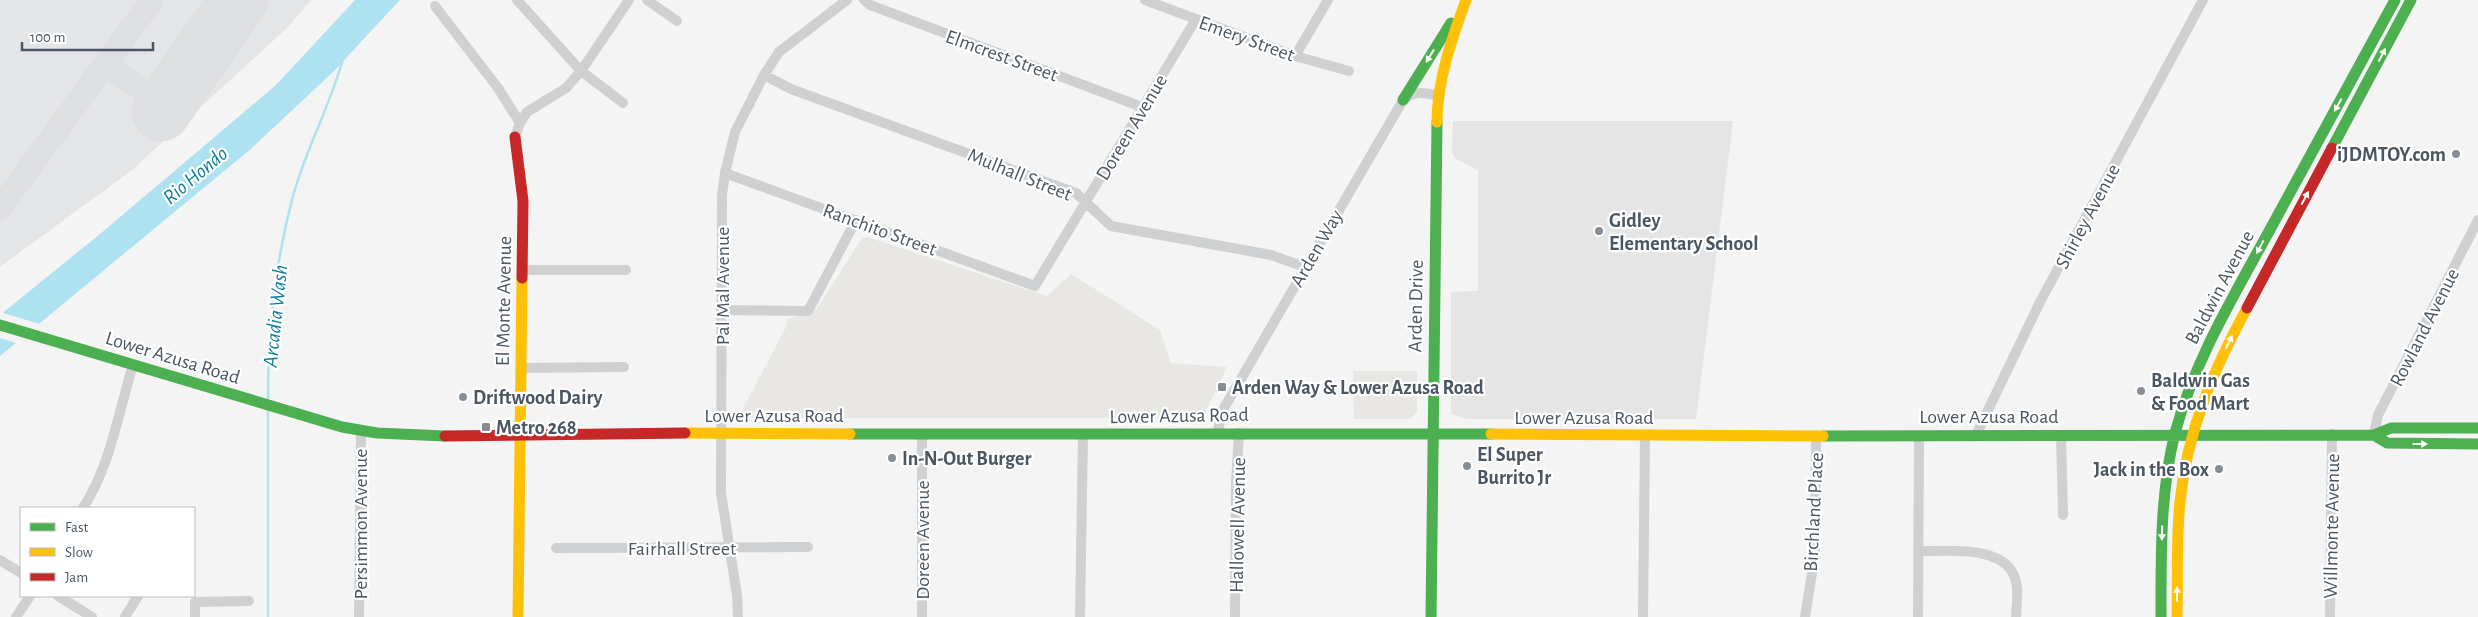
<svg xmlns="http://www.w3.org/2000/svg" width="2478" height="617" viewBox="0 0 2478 617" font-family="'Alegreya Sans',sans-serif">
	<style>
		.commercial { fill: #e8e7e3 }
		.education { fill: #e6e5e6 }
		.airport { fill: #e4e5e7 }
		.water { fill: #aee2f0 }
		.pier { fill: #f4f4f4 }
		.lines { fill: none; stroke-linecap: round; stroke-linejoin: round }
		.stream { stroke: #aee2f0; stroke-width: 2.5 }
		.taxiway { stroke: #dedfe0; stroke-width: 24 }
		.runway { stroke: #dedfe0; stroke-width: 59 }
		.street { stroke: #ced0d2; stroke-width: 10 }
		.fast { stroke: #4caf50; stroke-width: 11 }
		.slow { stroke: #ffc107; stroke-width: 11 }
		.jam { stroke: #c62828; stroke-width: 11 }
		.oneway { fill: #f6fbf6 }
		.poi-dot { fill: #868d94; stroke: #fff; stroke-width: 2 }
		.labels { text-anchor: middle; stroke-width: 4.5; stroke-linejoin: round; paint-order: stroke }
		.street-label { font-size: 20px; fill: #4a5661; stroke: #fff }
		.poi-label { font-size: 20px; font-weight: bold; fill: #4a5661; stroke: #fff; text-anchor: start }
		.water-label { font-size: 21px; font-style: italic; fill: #0c7c9b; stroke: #fff }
	</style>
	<rect width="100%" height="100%" fill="#f4f4f4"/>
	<path class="commercial" d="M867,237L1047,296L1071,274L1160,330L1171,363L1227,367L1204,415L1199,418H738L786,327L788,319L816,310L862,238Z
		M1353,371H1417V412L1410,419H1354Z"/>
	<path class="education" d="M1453,121H1733L1696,419H1466L1451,414V292L1478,291V170L1456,159L1452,152Z"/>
	<path class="airport" d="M0,0H311L286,29L132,170L0,267Z"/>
	<path class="water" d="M355,0H400L334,71L252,148L0,356V315L100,234L276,85Z"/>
	<path class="pier" d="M0,312L43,325L19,344L0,338Z"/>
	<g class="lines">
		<path class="stream" d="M268,401C268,332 275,263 293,196C306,149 330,106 343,59
			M268,617V411"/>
		<path class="taxiway" d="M105,65L164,105
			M0,208L152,0"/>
		<path class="runway" d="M161,112L239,0"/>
		<path class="street" d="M517,0L581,71L623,103
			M647,0L677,21
			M864,0L870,5L1142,107
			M1145,0L1295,56L1349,71
			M435,6L498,88L520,123
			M1295,56L1328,0
			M764,75L791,89L1076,193L1111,226L1271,255L1305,267
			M515,137L520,123L527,112L566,88L581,71L629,0
			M725,173L1035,286L1196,19
			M522,270H626
			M721,310L808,311L856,220
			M522,368L624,367
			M1217,433L1224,408L1402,102C1413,89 1425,93 1440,96
			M922,434V617
			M1976,435L2040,302L2203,0
			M2061,435L2063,515
			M2374,435L2378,415L2478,220
			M83,508C111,465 118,413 133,365
			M556,548L808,547
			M1918,551C1947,552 2008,543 2016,582C2019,593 2016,606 2016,617
			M0,560L21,573
			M58,596L92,617
			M16,617L30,596
			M125,617L138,596
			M195,617V602L249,601
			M359,617L361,431
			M738,617L737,595L721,493L722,195L725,173L735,132L764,75L779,52L847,0
			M1080,617L1083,435
			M1235,617L1236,482L1239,433
			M1643,617L1645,436
			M1805,617L1815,554L1816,436
			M1918,617L1919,436
			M2330,617L2332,434"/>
		<path class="fast" d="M1403,100L1451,23
			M2332,148L2411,0
			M0,325L342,427L377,433L445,436
			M850,434H1491
			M2374,435L2387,443L2478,444
			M1823,436L2374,435L2391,428H2478
			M1431,617L1437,122
			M2161,617C2161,555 2160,493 2175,433C2194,362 2232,299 2267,235C2310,157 2352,78 2395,0"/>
		<path class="slow" d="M1437,122C1437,81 1452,38 1466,0
			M685,433L850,434
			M1491,434L1823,436
			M518,617L522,278
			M2177,617C2178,579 2176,540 2180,502C2187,431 2213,371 2247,308"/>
		<path class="jam" d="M515,137L523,201L522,278
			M2247,308L2332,148
			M445,436L685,433"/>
	</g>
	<defs><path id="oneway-solid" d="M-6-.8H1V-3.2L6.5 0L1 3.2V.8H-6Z" transform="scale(1.25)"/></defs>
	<g class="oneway">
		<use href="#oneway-solid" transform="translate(2382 55) rotate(-62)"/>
		<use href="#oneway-solid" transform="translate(1430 56) rotate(122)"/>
		<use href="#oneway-solid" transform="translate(2338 105) rotate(119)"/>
		<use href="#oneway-solid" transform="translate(2305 198) rotate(-62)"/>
		<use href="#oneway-solid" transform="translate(2260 247) rotate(118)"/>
		<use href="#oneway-solid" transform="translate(2229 342) rotate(-64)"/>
		<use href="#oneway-solid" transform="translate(2420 444)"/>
		<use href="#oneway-solid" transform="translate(2162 533) rotate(91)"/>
		<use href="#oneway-solid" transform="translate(2177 594) rotate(-90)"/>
	</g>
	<g class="poi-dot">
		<circle cx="2456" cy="154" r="5"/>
		<circle cx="1599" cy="231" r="5"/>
		<rect x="1217" y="382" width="10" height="10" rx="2.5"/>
		<circle cx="2141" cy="391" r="5"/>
		<circle cx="463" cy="397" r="5"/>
		<rect x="481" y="422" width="10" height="10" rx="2.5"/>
		<circle cx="892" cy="458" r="5"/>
		<circle cx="1467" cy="466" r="5"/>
		<circle cx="2219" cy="469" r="5"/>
	</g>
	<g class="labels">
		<g class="street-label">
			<text transform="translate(1247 38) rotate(20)" y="7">Emery Street</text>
			<text transform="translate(1002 55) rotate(20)" y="7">Elmcrest Street</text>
			<text transform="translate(1131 127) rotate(-59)" y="7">Doreen Avenue</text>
			<text transform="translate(1020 174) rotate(22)" y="7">Mulhall Street</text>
			<text transform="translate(2087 216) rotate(-62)" y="7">Shirley Avenue</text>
			<text transform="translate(880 229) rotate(20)" y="7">Ranchito Street</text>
			<text transform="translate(1316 248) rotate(-60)" y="7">Arden Way</text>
			<text transform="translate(722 286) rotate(-90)" y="7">Pal Mal Avenue</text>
			<text transform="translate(2219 287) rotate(-62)" y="7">Baldwin Avenue</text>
			<text transform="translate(503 301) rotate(-89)" y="7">El Monte Avenue</text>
			<text transform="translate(1415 306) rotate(-89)" y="7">Arden Drive</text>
			<text transform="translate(2424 327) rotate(-63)" y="7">Rowland Avenue</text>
			<text transform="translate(173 357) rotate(17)" y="7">Lower Azusa Road</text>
			<text x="774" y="422">Lower Azusa Road</text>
			<text transform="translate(1179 415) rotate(-1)" y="7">Lower Azusa Road</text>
			<text x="1989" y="423">Lower Azusa Road</text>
			<text x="1584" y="424">Lower Azusa Road</text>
			<text transform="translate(1813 512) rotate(-87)" y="7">Birchland Place</text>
			<text transform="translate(360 524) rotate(-90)" y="7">Persimmon Avenue</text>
			<text transform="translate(1237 525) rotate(-89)" y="7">Hallowell Avenue</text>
			<text transform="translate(2331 526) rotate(-89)" y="7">Willmonte Avenue</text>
			<text transform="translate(922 540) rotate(-90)" y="7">Doreen Avenue</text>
			<text x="682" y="555">Fairhall Street</text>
		</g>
		<g class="poi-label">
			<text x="2446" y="161" text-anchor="end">iJDMTOY.com</text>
			<text x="1609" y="227">Gidley<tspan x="1609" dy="23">Elementary School</tspan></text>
			<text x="2151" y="387">Baldwin Gas<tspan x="2151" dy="23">&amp; Food Mart</tspan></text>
			<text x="1232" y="394">Arden Way &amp; Lower Azusa Road</text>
			<text x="473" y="404">Driftwood Dairy</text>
			<text x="496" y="434">Metro 268</text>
			<text x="1477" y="461">El Super<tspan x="1477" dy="23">Burrito Jr</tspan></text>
			<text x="902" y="465">In-N-Out Burger</text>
			<text x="2209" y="476" text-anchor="end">Jack in the Box</text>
		</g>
		<g class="water-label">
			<text transform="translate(195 175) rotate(-40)" y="7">Rio Hondo</text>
			<text transform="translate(275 316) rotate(-84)" y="7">Arcadia Wash</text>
		</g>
	</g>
	<rect x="20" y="507" width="175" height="90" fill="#ffffff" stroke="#b7bbc0"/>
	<rect x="30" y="523" width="25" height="8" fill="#4caf50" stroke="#b7bbc0"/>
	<text x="65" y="532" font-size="15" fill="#4a5661">Fast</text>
	<rect x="30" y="548" width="25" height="8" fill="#ffc107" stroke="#b7bbc0"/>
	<text x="65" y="557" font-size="15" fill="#4a5661">Slow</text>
	<rect x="30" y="573" width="25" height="8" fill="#c62828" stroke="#b7bbc0"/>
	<text x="65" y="582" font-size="15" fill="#4a5661">Jam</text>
	<path d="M22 42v8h131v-8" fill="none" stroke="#4a5661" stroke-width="2.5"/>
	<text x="30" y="42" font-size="15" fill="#4a5661" stroke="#ffffff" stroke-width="4" paint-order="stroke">100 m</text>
</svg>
